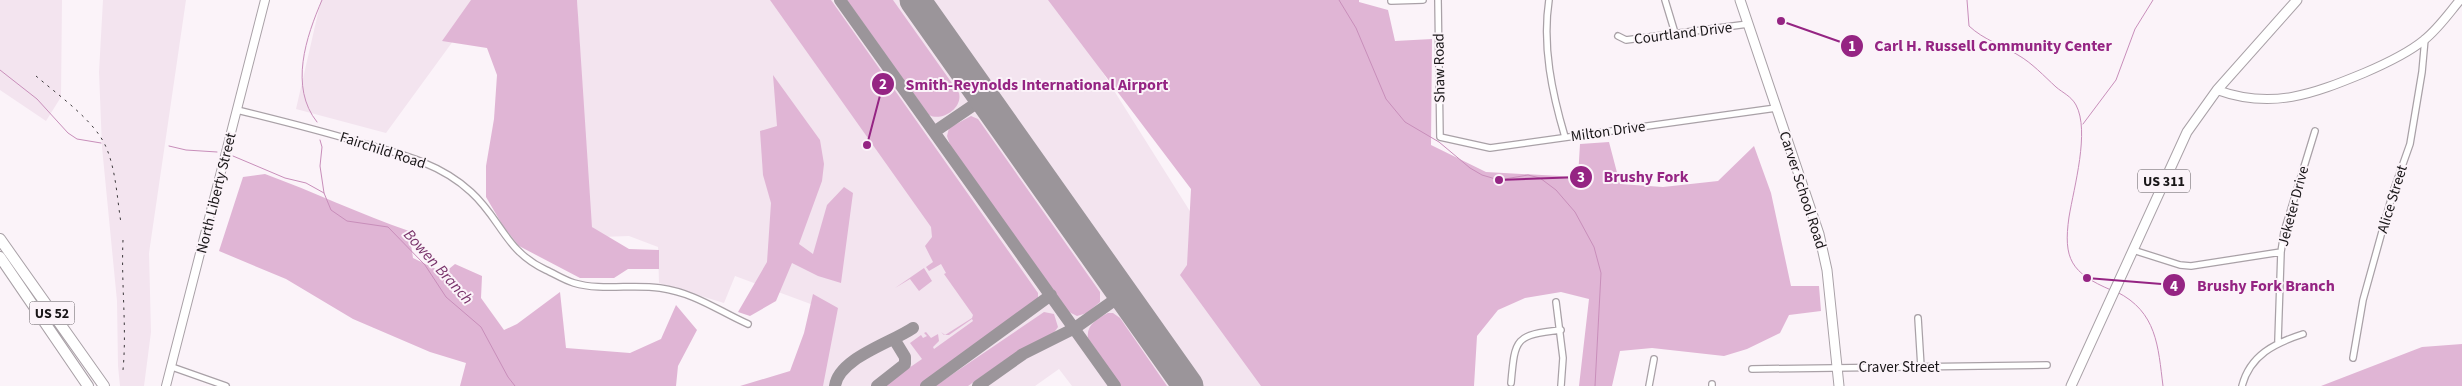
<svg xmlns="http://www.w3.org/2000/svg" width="2462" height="386" viewBox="0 0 2462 386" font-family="'Source Sans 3',sans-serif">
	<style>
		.built { fill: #f3e4ef }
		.green { fill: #e0b5d5 }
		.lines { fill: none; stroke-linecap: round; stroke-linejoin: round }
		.stream { stroke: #c88eba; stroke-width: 1 }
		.taxiway { stroke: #9b959a; stroke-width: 12 }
		.runway { stroke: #9b959a; stroke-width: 31 }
		.street-casing { stroke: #a9a1a7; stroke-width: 8 }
		.secondary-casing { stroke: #a9a1a7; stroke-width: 10 }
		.primary-casing { stroke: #a9a1a7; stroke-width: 11 }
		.highway-casing { stroke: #a9a1a7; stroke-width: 12 }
		.street { stroke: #fff; stroke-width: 5.5 }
		.secondary { stroke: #fff; stroke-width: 8 }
		.primary { stroke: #fff; stroke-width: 9 }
		.highway { stroke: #fff; stroke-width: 10 }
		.rail { stroke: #3b373a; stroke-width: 1; stroke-dasharray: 2.5 5; stroke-linecap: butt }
		.labels { text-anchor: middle; stroke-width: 4; stroke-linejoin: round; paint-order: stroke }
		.shield { fill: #fbf3f9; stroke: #5d585c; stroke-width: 1 }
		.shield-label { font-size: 14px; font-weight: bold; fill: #191618 }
		.street-label { font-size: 15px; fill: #191618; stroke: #fbf3f9 }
		.water-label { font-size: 16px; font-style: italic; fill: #79336b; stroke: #fbf3f9 }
		.leader { fill: none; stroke: #952483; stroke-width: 2 }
		.callout-dot { fill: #952483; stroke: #fbf3f9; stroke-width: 2 }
		.mark-label { font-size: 15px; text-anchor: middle; font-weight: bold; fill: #fff }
		.callout-label { font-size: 16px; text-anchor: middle; font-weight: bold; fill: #952483; stroke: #fbf3f9; stroke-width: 4; stroke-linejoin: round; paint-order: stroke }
	</style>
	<rect width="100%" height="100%" fill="#fbf3f9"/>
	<path class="built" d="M0,0H62L61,97L46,121L0,90Z
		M103,0H186L149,253L151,332L144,386H120L118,366L117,301L102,147L99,72Z
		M321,0H483L386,133L296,109Z
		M577,0H1057L1300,386H1072L1059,369L1035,386H795L816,306L735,276L724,303L659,283L658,247L629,236L601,237L592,227L589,209Z"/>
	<path class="green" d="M471,0H577L592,227L629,249L659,250V269H628L614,278H580L519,246L503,226L486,197V166L494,119L497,75L487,48L442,41Z
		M770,0H831L1038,293V300L1031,309L922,386H883L922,359L910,343L921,335L923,338L927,336L924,333L926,332L931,338L938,334L939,341L933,347L934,349L973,321L972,319L949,335H944L941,332L945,335L972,318L973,315L944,274L946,273L941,264L929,271L926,267L933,262L925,246L932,237L931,227Z
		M847,0H893L959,93C963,108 942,122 929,115Z
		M1048,0H1359V2L1388,10L1395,41L1432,39L1431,145L1486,172L1578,177L1580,144L1609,142L1620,184L1663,187L1718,181L1754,146L1771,193L1791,286H1819L1821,311L1789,315L1780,333L1747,349L1724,356L1652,348L1620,351L1612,386H1579L1589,299L1561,292L1525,298L1498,310L1477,336L1474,386H1261L1180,275L1187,265L1191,189Z
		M773,75L820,140L824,164L822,181L799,244L813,254L827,205L844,187L853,193L841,283L818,276L792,263L776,301L750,316L738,312L767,262L771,203L763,175L760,131L777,126Z
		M971,116L978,119L1100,292V302L1087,313L1077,316L1069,312L950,145L947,136L949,128Z
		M265,174C314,192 360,214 409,231L413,258L444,273L455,264L482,276L481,298L504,330L517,324L560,292L566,348L630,353L661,339L676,305L697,330L678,366L676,386H460L466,363L430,352L353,319L286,279L219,251L243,177Z
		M924,268L932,281L919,291L910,279L895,288Z
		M813,294L838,308L823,386H740L790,371L804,333Z
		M1044,312L1054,314L1058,327L1053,334L1008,358L968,386H935Z
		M1108,313H1113L1120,318L1167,386H1121L1088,338C1086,325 1097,319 1108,313Z
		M2462,344V386H2321L2422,347Z"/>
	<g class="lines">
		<path class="stream" d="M1339,0L1356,28L1386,99L1405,122L1439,142L1470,168L1482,175L1499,180L1528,175L1540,178L1556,190L1575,212L1594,247L1601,273L1595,386
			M1967,0L1969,26C1984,40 2002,45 2018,55C2032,63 2044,76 2056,87C2063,93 2071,96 2076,105C2090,131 2074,187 2069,217C2063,259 2071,273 2111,290
			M0,70L37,99L68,133L77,139L101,143
			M317,122C289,87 306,37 322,0
			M2083,124L2116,80L2135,29L2153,0
			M320,140L322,147L320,166L324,193L331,210L347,221L388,227L425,265L446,297L481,327L508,377L515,386
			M169,146L186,150L217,152
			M233,156L285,178L306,183L324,193
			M2117,292C2157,312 2158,346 2163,386"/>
		<path class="taxiway" d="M840,0L1115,386
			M934,132L984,98
			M835,386C839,358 891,343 913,328
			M877,386L905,364V357L894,339
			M926,386L1051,295
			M978,386L1023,354L1075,328L1123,294"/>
		<path class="runway" d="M915,0L1188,386"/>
		<defs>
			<path id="street" d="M1438,0L1440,137L1490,148L1776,108
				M1549,0C1542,46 1552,93 1565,137
				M1665,0L1675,33
				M1391,1L1423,0
				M1618,36L1626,40L1748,24
				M237,110C278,120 318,130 358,142C398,153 440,163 471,192C501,219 505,251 546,270C555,274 564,280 574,283C601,291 632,284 660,288C695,293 717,310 748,324
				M2133,250L2180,265L2191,266L2281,252
				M1556,302L1563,358L1561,386
				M1918,318L1921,367
				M2278,341L2281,252L2284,232L2315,131
				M2353,358L2363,300L2393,192L2410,144L2422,72L2425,39
				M172,367L226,386
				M1752,369L2047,365
				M1511,383C1515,338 1515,335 1561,330
				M1649,386L1654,359
				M1712,386V384
				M2242,386C2250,355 2275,343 2303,334"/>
			<path id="secondary" d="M2217,90C2272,110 2313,94 2364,73C2385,64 2407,54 2424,40C2438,29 2449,13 2460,0
				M166,386L265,0"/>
			<path id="primary" d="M1740,0L1819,234L1827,270L1839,386
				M2071,386L2187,132L2217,90L2297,0"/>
			<path id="highway" d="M0,239L104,386
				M0,257L88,386"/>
		</defs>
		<use href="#street" class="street-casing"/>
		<use href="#secondary" class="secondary-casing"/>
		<use href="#primary" class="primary-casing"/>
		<use href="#highway" class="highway-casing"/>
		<use href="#street" class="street"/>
		<use href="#secondary" class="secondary"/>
		<use href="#primary" class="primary"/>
		<use href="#highway" class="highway"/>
		<path class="rail" d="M36,76C58,95 95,121 106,147C116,170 117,198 121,223
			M123,240C121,284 127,327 123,370"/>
	</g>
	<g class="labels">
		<g class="shield">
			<rect x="2138" y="169.5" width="52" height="23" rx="4"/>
			<rect x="29.5" y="301.5" width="45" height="23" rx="4"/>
		</g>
		<g class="shield-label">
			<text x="2164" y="186">US 311</text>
			<text x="52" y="318">US 52</text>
		</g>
		<g class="street-label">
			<text transform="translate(1683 33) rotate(-7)" y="5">Courtland Drive</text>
			<text transform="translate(1439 68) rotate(-91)" y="5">Shaw Road</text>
			<text transform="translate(1608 131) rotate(-8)" y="5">Milton Drive</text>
			<text transform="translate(383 150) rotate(18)" y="5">Fairchild Road</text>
			<text transform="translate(1803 190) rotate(72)" y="5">Carver School Road</text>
			<text transform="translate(216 193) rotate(-76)" y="5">North Liberty Street</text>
			<text transform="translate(2392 199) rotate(-73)" y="5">Alice Street</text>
			<text transform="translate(2293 206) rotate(-75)" y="5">Jeketer Drive</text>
			<text x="1899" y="372">Craver Street</text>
		</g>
		<g class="water-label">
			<text transform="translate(439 266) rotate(48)" y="6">Bowen Branch</text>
		</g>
	</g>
	<path class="leader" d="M1781 21L1852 46M867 145L883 84M1499 180L1581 177M2087 278L2174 285"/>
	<g class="callout-dot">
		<circle cx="1781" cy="21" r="5"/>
		<circle cx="867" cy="145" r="5"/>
		<circle cx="1499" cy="180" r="5"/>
		<circle cx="2087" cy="278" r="5"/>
		<circle cx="1852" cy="46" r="12"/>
		<circle cx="883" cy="84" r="12"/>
		<circle cx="1581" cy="177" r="12"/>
		<circle cx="2174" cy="285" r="12"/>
	</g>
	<g class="mark-label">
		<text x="1852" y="51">1</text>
		<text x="883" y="89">2</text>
		<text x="1581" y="182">3</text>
		<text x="2174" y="291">4</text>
	</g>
	<g class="callout-label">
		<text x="1993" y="51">Carl H. Russell Community Center</text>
		<text x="1037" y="90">Smith-Reynolds International Airport</text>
		<text x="1646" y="182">Brushy Fork</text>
		<text x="2266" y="291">Brushy Fork Branch</text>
	</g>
</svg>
